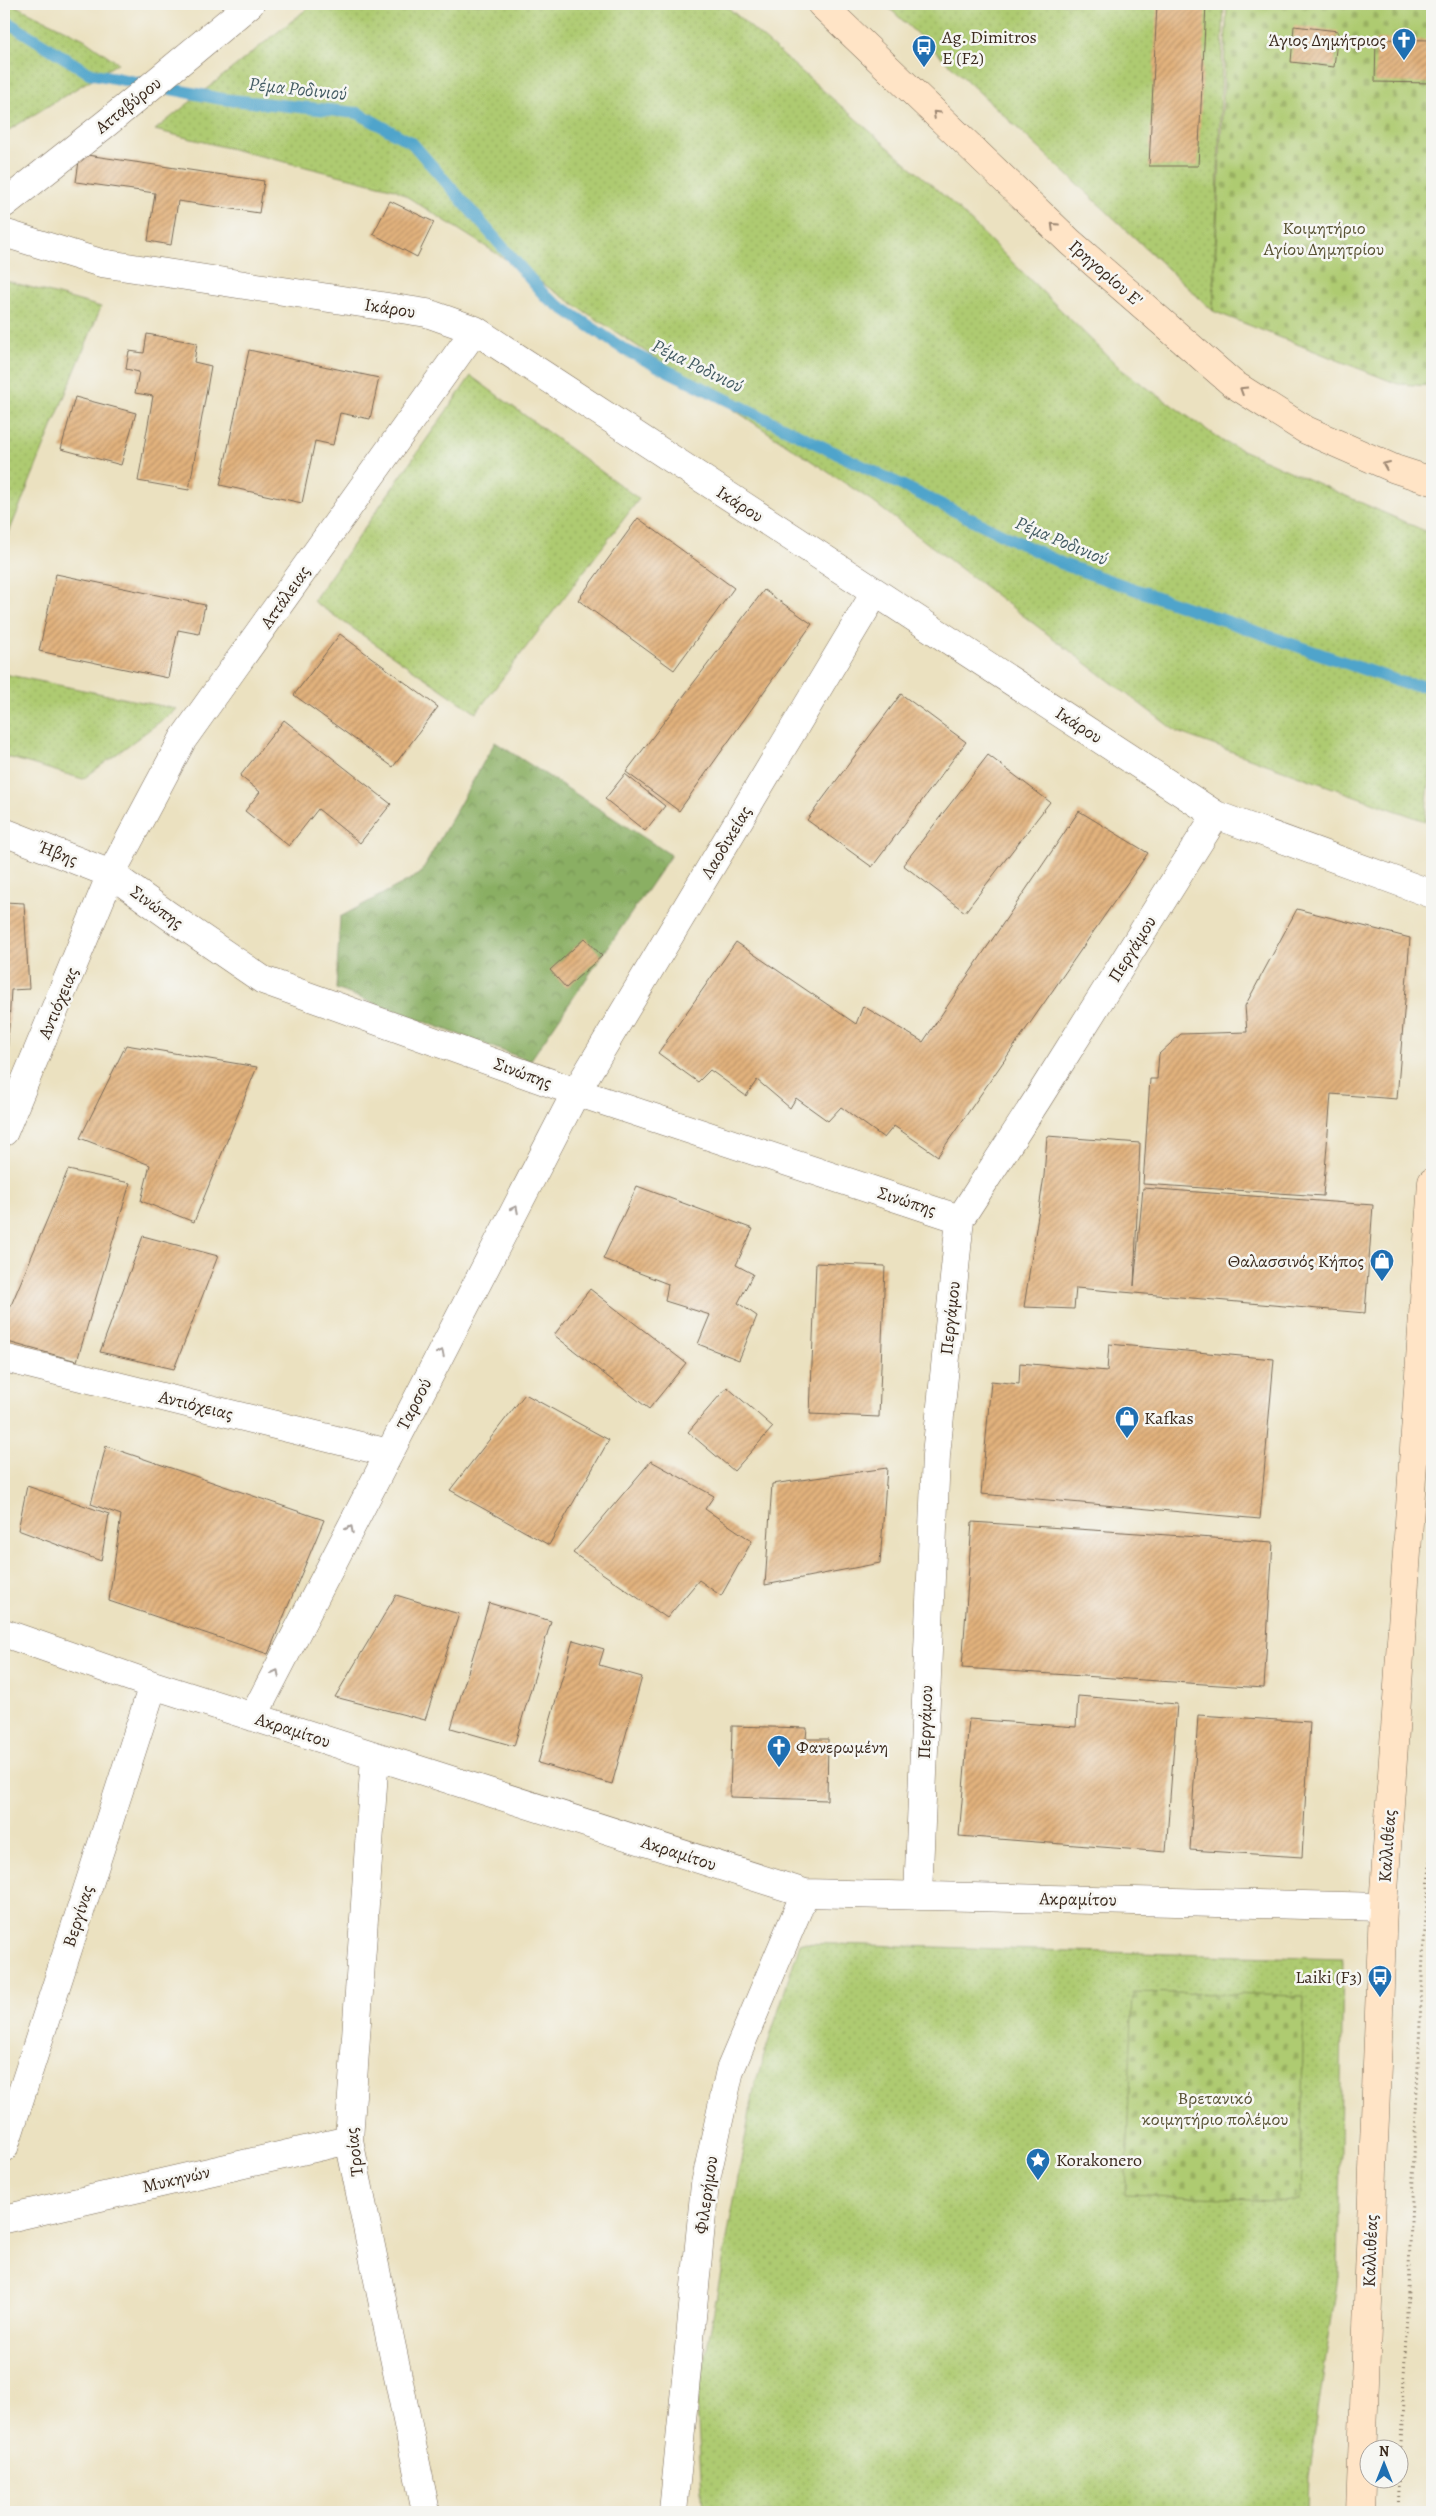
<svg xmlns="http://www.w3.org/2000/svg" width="1436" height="2516" viewBox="0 0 1436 2516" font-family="Alegreya,serif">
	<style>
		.grass { fill: url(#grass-dots); stroke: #747a48 }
		.forest { fill: url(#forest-crowns); stroke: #626c40 }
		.cemetery { fill: url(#cemetery-stones); stroke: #747a48 }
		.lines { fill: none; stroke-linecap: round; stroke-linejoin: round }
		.stream { stroke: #4fa4cb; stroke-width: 12 }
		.building { fill: url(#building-hatch) }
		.street-casing { stroke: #796a57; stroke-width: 29 }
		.secondary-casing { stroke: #796a57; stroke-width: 29 }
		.path { stroke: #796a57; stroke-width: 3; stroke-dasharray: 1 4; stroke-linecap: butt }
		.street { stroke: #fff; stroke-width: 28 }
		.secondary { stroke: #ffe4c6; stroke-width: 28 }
		.oneway { stroke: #9d8772 }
		.oneway2 { stroke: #a79f9a }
		.labels { text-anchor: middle; stroke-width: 5; stroke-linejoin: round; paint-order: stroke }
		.poi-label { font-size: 18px; fill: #3b2a1e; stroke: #f6f6f2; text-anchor: start }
		.street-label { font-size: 18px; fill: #3b2a1e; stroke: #f6f6f2 }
		.park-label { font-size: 18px; fill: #585233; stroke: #f6f6f2 }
		.water-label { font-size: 19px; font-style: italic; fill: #435b63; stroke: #f6f6f2 }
	</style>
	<defs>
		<pattern id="grass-dots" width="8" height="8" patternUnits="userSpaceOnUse" patternTransform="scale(1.25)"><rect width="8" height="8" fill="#aecb71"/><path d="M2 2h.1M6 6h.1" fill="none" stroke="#97ae61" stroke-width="1.8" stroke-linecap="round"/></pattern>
		<pattern id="forest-crowns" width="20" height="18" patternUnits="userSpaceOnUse" patternTransform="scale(1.25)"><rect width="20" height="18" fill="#8aaf63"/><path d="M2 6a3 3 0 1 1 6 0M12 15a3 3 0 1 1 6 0" fill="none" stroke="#728f51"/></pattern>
		<pattern id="cemetery-stones" width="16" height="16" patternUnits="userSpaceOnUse" patternTransform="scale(1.25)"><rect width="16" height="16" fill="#aecb71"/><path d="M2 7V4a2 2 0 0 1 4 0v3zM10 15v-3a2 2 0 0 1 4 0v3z" fill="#97ae61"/></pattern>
		<pattern id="building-hatch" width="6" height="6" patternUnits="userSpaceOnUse" patternTransform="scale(1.25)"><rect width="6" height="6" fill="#e2b27d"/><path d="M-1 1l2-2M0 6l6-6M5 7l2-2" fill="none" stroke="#b89166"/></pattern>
	</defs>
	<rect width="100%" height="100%" fill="#f6f6f2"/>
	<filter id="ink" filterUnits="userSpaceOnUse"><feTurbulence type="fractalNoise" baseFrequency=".02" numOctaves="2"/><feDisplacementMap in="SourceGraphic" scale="10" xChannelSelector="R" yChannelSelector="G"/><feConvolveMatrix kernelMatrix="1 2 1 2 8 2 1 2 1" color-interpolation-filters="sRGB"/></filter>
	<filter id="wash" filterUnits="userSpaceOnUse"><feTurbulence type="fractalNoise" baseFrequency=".0096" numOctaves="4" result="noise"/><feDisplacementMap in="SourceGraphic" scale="20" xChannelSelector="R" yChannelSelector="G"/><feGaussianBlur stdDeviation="1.12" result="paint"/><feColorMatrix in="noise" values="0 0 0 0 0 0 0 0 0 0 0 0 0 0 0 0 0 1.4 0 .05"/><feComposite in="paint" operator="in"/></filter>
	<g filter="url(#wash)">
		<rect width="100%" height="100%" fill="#ebe1c0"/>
		<path class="grass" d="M4,4H12L84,39L118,63L4,133Z
			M313,4H724L950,201L1122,370L1224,442L1432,534V756L1425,821L1177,732L869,499L510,262L395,189L155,130Z
			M885,4H1224L1213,311Z
			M4,280L101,307L4,545Z
			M471,376L639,499L476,713L313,601Z
			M4,674L177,709L83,779L4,756Z
			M800,1943L1343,1959L1338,2277L1308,2477L1307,2512H703L697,2404L755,2084Z"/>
		<path class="forest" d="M495,742L671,855L530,1061L336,989L340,917L420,874Z"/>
		<path class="cemetery" d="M1227,4H1432V386L1398,384L1213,311Z
			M1133,1992L1304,1996L1300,2201L1125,2194Z"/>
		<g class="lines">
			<path class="stream" d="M4,20L89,73L222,99L358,113L412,143L546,297L625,350L1065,565L1406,684L1432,686"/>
		</g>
		<g id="blocks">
			<path class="building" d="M1157,4H1206L1198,166H1149Z
				M1294,26L1338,31L1334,67L1291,62Z
				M1376,39L1432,40V83L1375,82Z
				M80,154L264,181L259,213L178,201L171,245L148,241L155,193L76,182Z
				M390,201L434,222L417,257L373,234Z
				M147,334L197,343L194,362L211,366L189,490L138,481L153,396L135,393L139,372L126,369L129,351L144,353Z
				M249,350L379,378L370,419L340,413L333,445L315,441L302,503L220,485Z
				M75,397L136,413L121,465L61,449Z
				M638,518L734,588L674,670L578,600Z
				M56,574L205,605L199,634L178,630L168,678L39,651Z
				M764,590L812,624L679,811L626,772Z
				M340,634L438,707L393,767L294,695Z
				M901,694L966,742L872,867L807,820Z
				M284,720L391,804L360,843L318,809L289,846L245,811L260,792L240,776Z
				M988,755L1050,802L965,912L903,865Z
				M625,774L665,806L645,831L605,799Z
				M1079,811L1148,853L938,1156L894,1126L884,1138L841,1107L828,1121L796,1098L790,1108L757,1080L746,1096L710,1070L698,1082L658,1053L736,942L856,1024L863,1006L923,1042Z
				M4,902L24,903L29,989L11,990L6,1075H4Z
				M1297,909L1410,938L1397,1099L1331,1094L1323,1196L1143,1184L1150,1079H1157L1159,1054L1181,1034L1247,1032L1245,1006Z
				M585,938L602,956L566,988L550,970Z
				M126,1045L257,1067L194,1222L141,1201L150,1165L80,1138Z
				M1047,1136L1140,1143L1134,1286L1143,1188L1373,1205L1365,1313L1076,1288L1074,1309L1024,1307L1044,1176Z
				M68,1170L130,1183L77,1361L4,1341V1322Z
				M637,1186L753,1229L736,1265L753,1274L738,1303L757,1316L739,1360L698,1344L710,1315L665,1301L668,1284L603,1259Z
				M143,1236L218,1256L174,1369L100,1352Z
				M816,1263L885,1266L879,1417L810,1414Z
				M590,1289L686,1363L649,1409L554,1335Z
				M1109,1344L1274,1359L1260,1519L981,1494L991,1381L1019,1384L1020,1363L1107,1371Z
				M727,1387L773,1427L734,1471L688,1432Z
				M525,1394L609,1440L549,1545L450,1490Z
				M106,1446L324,1520L268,1654L109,1601L121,1515L91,1504Z
				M651,1461L714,1496L705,1509L752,1541L721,1596L699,1580L667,1618L573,1553Z
				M887,1468L880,1563L765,1585L772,1484Z
				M27,1486L109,1514L101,1561L18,1530Z
				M972,1522L1273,1542L1264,1688L962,1668Z
				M396,1595L459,1614L425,1720L335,1697Z
				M489,1603L551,1621L514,1746L451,1728Z
				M573,1640L604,1649L599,1665L642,1677L612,1784L538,1763Z
				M1078,1696L1177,1704L1166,1852L959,1836L969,1719L1076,1727Z
				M1198,1715L1310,1722L1302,1857L1190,1850Z
				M732,1726L807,1728L806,1739H828L827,1800L730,1797Z"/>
		</g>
	</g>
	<g filter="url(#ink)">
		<use href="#blocks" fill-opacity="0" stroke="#796a57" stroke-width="1"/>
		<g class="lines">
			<defs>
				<path id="street" d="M4,204L108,122L250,4
					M4,233L101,263L427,313L475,330L1216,815L1432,894
					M4,832L111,874L168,915L263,980L576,1092L960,1219
					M4,1132L111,874L183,739L475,330
					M4,1358L389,1453
					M4,1633L153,1685L805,1893L1383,1907
					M253,1717L576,1092L875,593
					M375,1756L349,2140L426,2512
					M918,1896L936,1455L960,1219L1037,1100L1216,815
					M4,2148L153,1685
					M4,2219L349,2140
					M673,2512L705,2184L730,2070L805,1893"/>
				<path id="secondary" d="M821,4L1070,242L1232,383L1306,430L1395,469L1432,481
					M1360,2512L1383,1907L1432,1182"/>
			</defs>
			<use href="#street" class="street-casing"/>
			<use href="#secondary" class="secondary-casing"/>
			<path class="path" d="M1398,2512L1423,1956L1432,1836"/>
			<use href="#street" class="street"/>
			<use href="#secondary" class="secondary"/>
		</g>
		<defs><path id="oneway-chevron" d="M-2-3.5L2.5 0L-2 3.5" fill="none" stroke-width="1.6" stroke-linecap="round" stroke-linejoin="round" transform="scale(1.25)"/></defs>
		<g class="oneway">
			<use href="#oneway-chevron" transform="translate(936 114) rotate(-136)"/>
			<use href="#oneway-chevron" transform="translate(1054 226) rotate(-136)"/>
			<use href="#oneway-chevron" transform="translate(1243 390) rotate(-148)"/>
			<use href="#oneway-chevron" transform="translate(1386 465) rotate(-157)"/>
		</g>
		<g class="oneway2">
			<use href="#oneway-chevron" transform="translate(515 1209) rotate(-63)"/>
			<use href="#oneway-chevron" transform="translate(441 1353) rotate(-63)"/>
			<use href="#oneway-chevron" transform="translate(350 1529) rotate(-63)"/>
			<use href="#oneway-chevron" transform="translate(276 1673) rotate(-63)"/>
		</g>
	</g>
	<defs>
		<symbol id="church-pin" viewBox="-11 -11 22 30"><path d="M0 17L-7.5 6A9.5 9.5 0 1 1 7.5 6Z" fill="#1f6fb2" stroke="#f6f6f2"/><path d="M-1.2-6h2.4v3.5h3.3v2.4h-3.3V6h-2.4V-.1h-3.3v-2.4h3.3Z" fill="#fff"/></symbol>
		<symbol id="bus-pin" viewBox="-11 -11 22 30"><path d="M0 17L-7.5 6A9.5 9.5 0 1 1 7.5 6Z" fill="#1f6fb2" stroke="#f6f6f2"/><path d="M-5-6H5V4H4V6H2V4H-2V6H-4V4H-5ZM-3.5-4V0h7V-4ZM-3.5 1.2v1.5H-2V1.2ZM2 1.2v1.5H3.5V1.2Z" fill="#fff"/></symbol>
		<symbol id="shop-pin" viewBox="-11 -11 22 30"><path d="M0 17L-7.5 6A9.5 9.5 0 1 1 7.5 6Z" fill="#1f6fb2" stroke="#f6f6f2"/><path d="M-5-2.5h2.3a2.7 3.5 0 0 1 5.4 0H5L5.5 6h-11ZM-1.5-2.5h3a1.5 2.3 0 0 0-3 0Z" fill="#fff"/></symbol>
		<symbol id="sight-pin" viewBox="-11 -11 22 30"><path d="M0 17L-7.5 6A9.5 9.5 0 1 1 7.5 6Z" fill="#1f6fb2" stroke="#f6f6f2"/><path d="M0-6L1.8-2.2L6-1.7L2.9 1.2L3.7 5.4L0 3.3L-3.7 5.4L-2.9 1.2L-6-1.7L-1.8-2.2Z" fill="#fff"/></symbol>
	</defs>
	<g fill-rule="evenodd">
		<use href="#church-pin" x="1390" y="26" width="28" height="38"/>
		<use href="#bus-pin" x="910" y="33" width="28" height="38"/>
		<use href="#shop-pin" x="1368" y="1247" width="28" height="38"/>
		<use href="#shop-pin" x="1113" y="1404" width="28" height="38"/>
		<use href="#church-pin" x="765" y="1733" width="28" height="38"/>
		<use href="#bus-pin" x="1366" y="1963" width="28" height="38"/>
		<use href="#sight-pin" x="1024" y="2146" width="28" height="38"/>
	</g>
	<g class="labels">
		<g class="poi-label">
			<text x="942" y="43">Ag. Dimitros<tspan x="942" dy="21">E (F2)</tspan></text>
			<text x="1386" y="46" text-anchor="end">Άγιος Δημήτριος</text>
			<text x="1364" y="1267" text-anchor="end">Θαλασσινός Κήπος</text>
			<text x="1144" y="1424">Kafkas</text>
			<text x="796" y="1753">Φανερωμένη</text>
			<text x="1362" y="1983" text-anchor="end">Laiki (F3)</text>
			<text x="1056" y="2166">Korakonero</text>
		</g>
		<g class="street-label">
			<text transform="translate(128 105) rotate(-39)" y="6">Ατταβύρου</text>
			<text transform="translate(1106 273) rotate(41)" y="6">Γρηγορίου Ε'</text>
			<text transform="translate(390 308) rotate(9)" y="6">Ικάρου</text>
			<text transform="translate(740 504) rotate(33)" y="6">Ικάρου</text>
			<text transform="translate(285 597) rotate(-55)" y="6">Αττάλειας</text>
			<text transform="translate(1079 725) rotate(33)" y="6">Ικάρου</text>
			<text transform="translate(726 842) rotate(-59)" y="6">Λαοδικείας</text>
			<text transform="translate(58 853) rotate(21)" y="6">Ήβης</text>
			<text transform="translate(157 907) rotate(36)" y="6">Σινώπης</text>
			<text transform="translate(1132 949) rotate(-58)" y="6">Περγάμου</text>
			<text transform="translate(58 1003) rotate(-67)" y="6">Αντιόχειας</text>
			<text transform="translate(523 1073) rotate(20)" y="6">Σινώπης</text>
			<text transform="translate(907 1201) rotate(18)" y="6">Σινώπης</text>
			<text transform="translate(950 1318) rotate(-84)" y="6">Περγάμου</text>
			<text transform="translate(414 1404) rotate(-63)" y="6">Ταρσού</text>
			<text transform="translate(196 1405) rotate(14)" y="6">Αντιόχειας</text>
			<text transform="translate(925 1722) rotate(-88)" y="6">Περγάμου</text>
			<text transform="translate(293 1730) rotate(18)" y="6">Ακραμίτου</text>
			<text transform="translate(1387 1846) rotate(-86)" y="6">Καλλιθέας</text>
			<text transform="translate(679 1853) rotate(18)" y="6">Ακραμίτου</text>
			<text transform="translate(1078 1899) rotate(1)" y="6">Ακραμίτου</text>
			<text transform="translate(78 1916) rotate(-72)" y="6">Βεργίνας</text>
			<text transform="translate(354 2152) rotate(-97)" y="6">Τροίας</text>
			<text transform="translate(176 2179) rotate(-13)" y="6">Μυκηνών</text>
			<text transform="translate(706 2195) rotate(-82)" y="6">Φιλερήμου</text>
			<text transform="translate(1370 2251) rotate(-88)" y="6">Καλλιθέας</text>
		</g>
		<g class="park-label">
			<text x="1324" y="234">Κοιμητήριο<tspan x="1324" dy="21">Αγίου Δημητρίου</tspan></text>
			<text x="1215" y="2104">Βρετανικό<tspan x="1215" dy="21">κοιμητήριο πολέμου</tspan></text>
		</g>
		<g class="water-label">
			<text transform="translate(298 88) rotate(6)" y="7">Ρέμα Ροδινιού</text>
			<text transform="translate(698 365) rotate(26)" y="7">Ρέμα Ροδινιού</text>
			<text transform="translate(1062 540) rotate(23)" y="7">Ρέμα Ροδινιού</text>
		</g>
	</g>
	<rect width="1436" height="2516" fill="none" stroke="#f6f6f2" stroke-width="20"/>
	<g transform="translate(1384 2464)"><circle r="24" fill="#f6f6f2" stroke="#aba49d"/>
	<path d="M0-4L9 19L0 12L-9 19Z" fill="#1f6fb2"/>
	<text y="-8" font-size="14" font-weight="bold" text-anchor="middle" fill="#3b2a1e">N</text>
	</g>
</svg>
